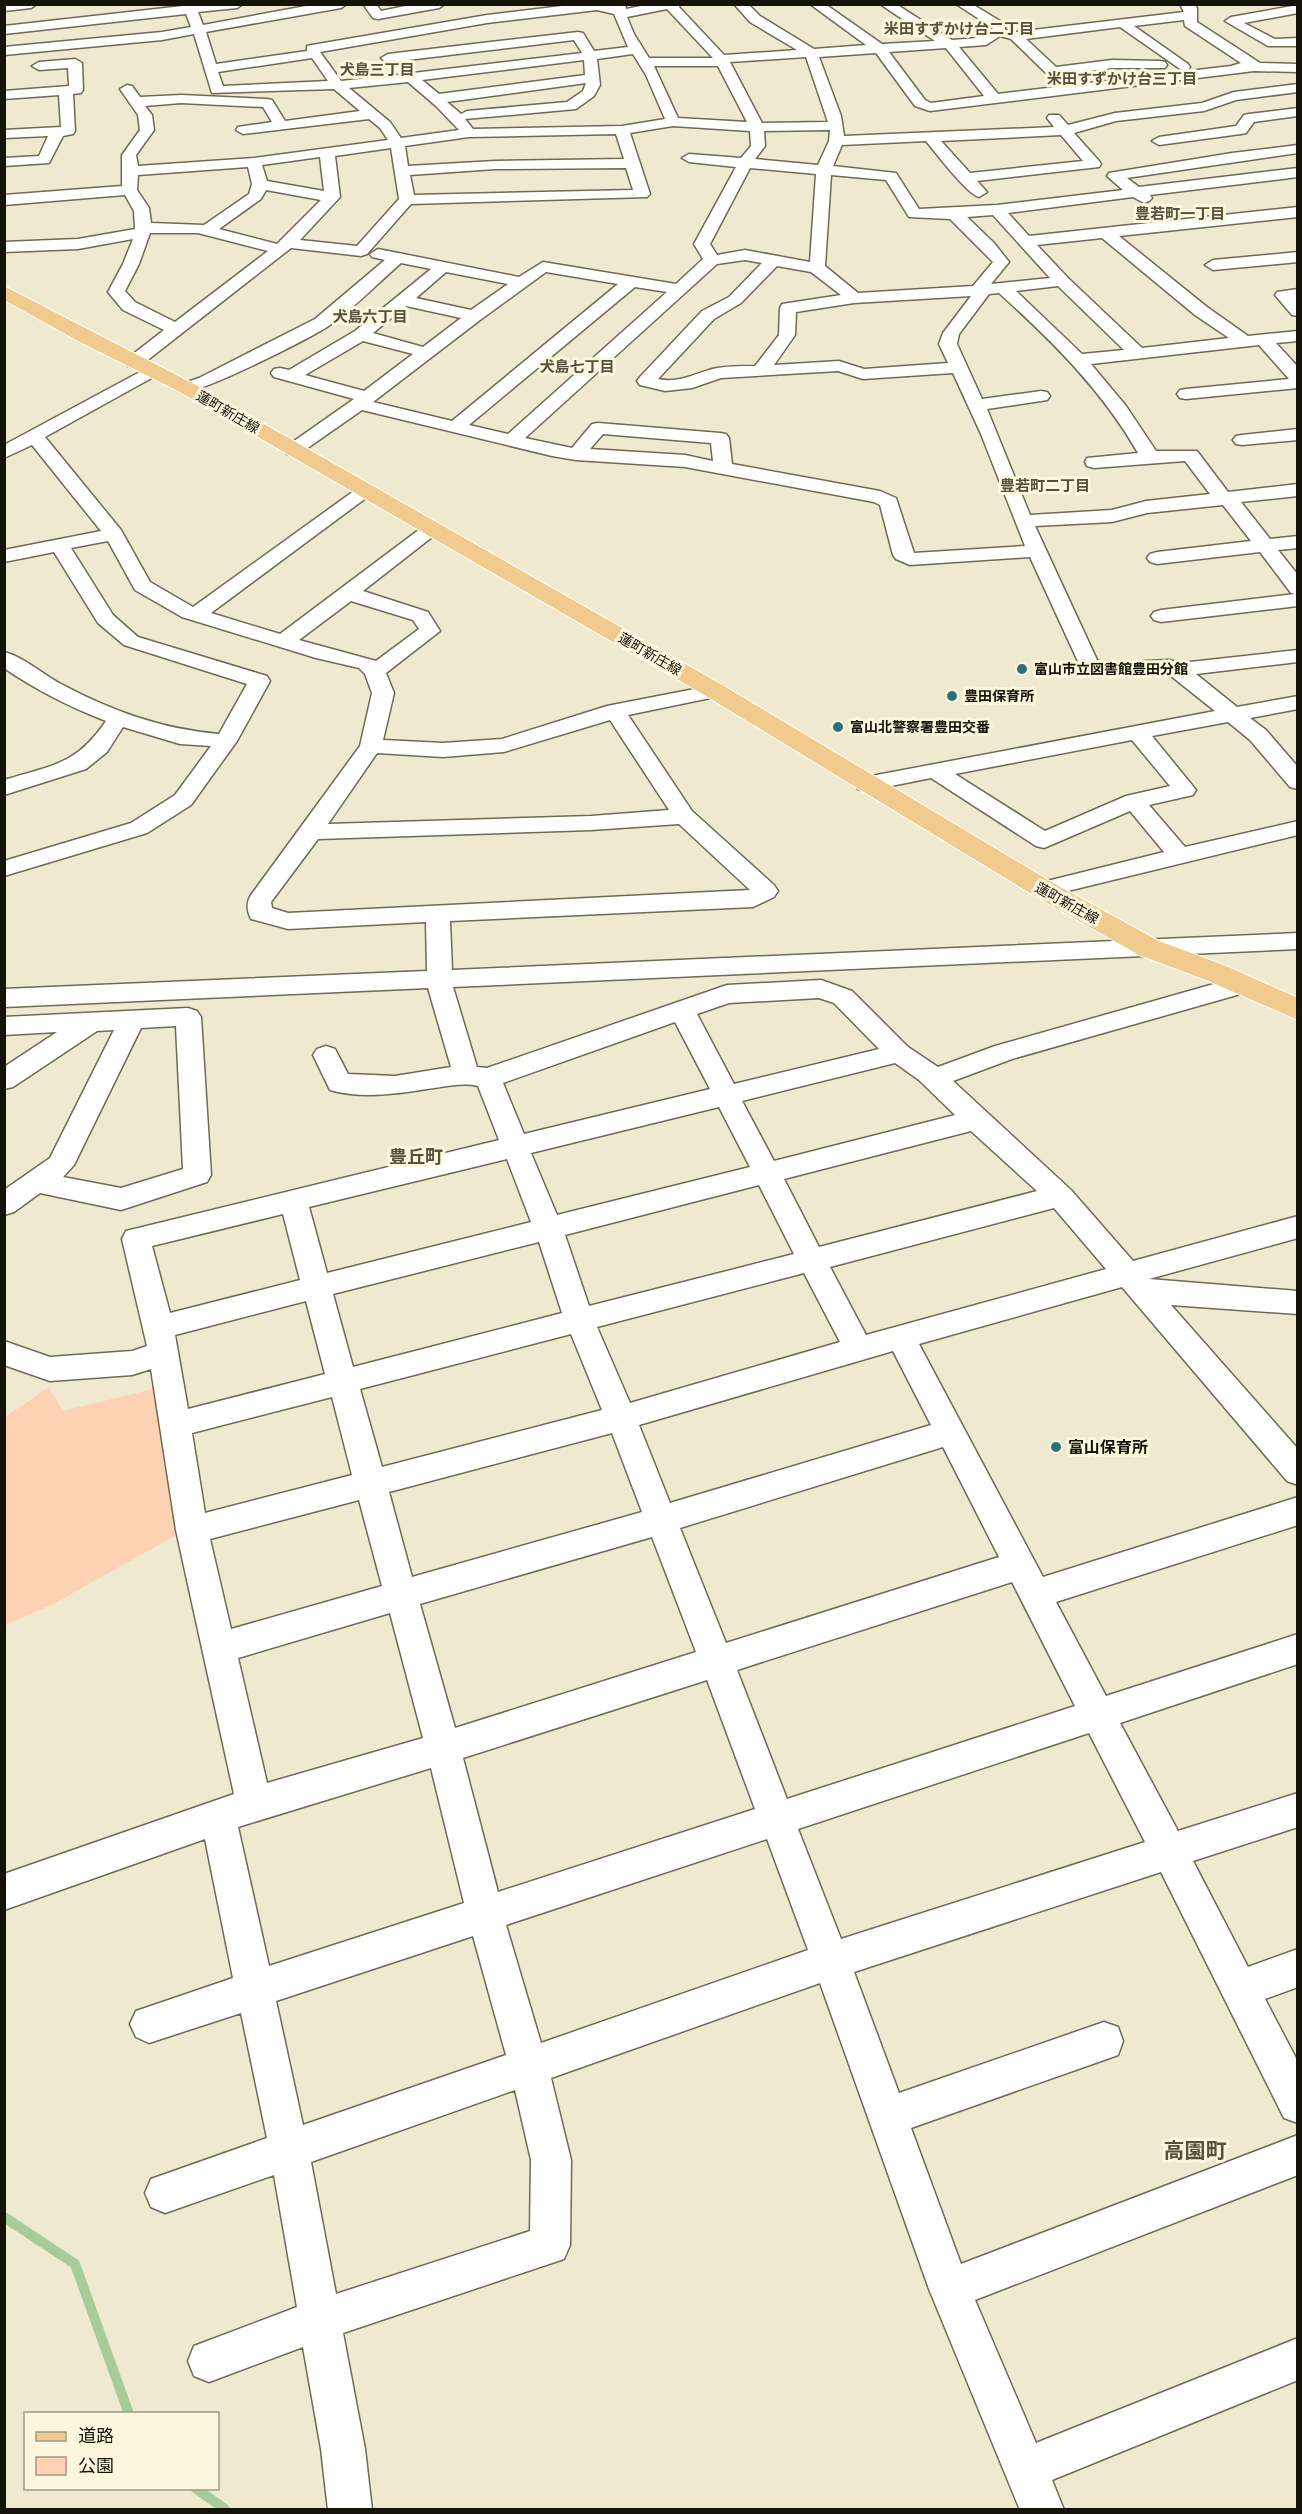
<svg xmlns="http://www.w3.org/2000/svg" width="1302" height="2514" viewBox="0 0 1302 2514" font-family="'Noto Sans','Noto Sans JP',sans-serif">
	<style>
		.green { fill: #fdd1b3 }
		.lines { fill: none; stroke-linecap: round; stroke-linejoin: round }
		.stream { stroke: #a7cc99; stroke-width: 10 }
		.minor-casing { stroke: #6f6a54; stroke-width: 3 }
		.major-casing { stroke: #fff; stroke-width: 2 }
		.minor { fill: #fff; fill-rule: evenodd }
		.major { fill: #f1cb8e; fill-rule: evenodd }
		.poi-dot { fill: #287375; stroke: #fcf6dd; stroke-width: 2 }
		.labels { text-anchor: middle; stroke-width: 6; stroke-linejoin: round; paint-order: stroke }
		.far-street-label { font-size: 14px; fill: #141209; stroke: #fcf6dd }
		.far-poi-label { font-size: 14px; font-weight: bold; fill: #141209; stroke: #fcf6dd; text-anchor: start }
		.far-neighbourhood-label { font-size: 15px; font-weight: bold; fill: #55513c; stroke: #fcf6dd }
		.poi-label { font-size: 16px; font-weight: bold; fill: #141209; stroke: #fcf6dd; text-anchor: start }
		.neighbourhood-label { font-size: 18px; font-weight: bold; fill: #55513c; stroke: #fcf6dd }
		.near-neighbourhood-label { font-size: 21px; font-weight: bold; fill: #55513c; stroke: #fcf6dd }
	</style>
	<rect width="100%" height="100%" fill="#efe9d0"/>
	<path class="green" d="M49,1387L63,1411L153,1389L182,1532L53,1604L5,1625L4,1418Z"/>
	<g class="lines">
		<path class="stream" d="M4,2217L75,2264L129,2414
			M195,2488L225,2509"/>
		<defs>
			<path id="minor" d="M4,4H37L31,8L4,11Z
				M182,4H243L237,8L198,12L203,25L317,4H347L341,8L206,32L216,64L307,51V46L312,45L487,15L579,4L613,6V4H625L626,9L651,4H680L679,7L724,55L797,50L750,22L734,4H748L760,16L814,49L866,45L810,4H825L882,44L935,41L880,4H896L952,40L978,38L993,28L956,4H972L1005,24V30L1016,32L1184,12L1180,4H1195L1197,8V22L1260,63L1298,64V72L1254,71L930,111L915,106L876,53L819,57L841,116L844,136L1054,127L1047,118L1049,115H1059L1068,125L1115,113L1202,103L1234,92L1298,84V92L1236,100L1204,111L1116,121L1074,133L1099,161L1101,164L1099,167L977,181L987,192L979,197C967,194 936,153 926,141L842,145L833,166L896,173L919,209L997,205L1123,190L1107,176L1109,173L1232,153L1298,145V153L1127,178L1139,187L1298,168V177L1150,195L1152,198L1149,201L1144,203L1133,197L1008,213L1029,236L1298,207V217L1119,236L1207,307L1248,336L1298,331V341L1276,343L1298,367V388L1186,399L1180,398L1177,394L1180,390L1186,389L1289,379L1259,345L1091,364L1126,406L1156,451H1197L1228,492L1298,484V496L1241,502L1270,539L1298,536V548L1278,550L1298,575V606L1161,622L1154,620L1151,616L1154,612L1161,610L1295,594L1291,593L1260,552L1157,564L1150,562L1147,558L1150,554L1157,552L1251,541L1223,505L1147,513L1112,522L1035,526L1097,660L1103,663L1169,660L1181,663L1298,650V662L1196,674L1237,707L1298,696V709L1250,718L1266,730L1298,767V789L1290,787L1250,740L1228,722L1152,736L1196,790L1193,795L1149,805L1185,847L1298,821V835L1043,897L1035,894L1031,889L1035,884L1164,852L1130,811L1044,848L1036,846L931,778L866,791L858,789L855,784L858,779L866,777L1215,711L1166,672L1100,676L1081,668L1030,557L910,565L896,559L893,555L880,505L874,502L685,467L576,460L552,456L362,410L299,454H287L284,450L287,446L354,399L274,377L271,373L274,369L280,368L289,370L355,331L431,269L401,263C377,284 353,309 327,327C308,339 197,396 181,392L178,388L181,384L199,378L315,319L385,260L372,257L370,254L378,249L519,277L543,262L676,284L703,259L694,244L736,167L689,162L682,158L689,154L741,158L751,146L750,131L673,126L630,133L650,194L647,197L411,204L367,254L361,256L291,248L140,366H128L125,362L128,358L164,330L123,310L108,292L123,264L133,239L78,249L4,252V242L78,239L135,229L134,211L125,195L4,205V195L122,186V155L140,130L138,115L120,89L127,85L132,86L140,97L181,95L267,99L272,100L285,121L360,111L334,89L212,93L194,34L162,40L4,55V47L162,32L191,27L186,14L4,34V26L183,6ZM667,9L713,58H649L634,34L627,17ZM597,10L614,14L628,47L594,51L583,33L578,32L388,54L381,58L399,75L341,81L320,52L487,23ZM1184,20L1185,26L1241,63L1231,66L998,94L959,47L986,45L1000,36L1011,39L1048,75L1053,76L1112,68H1165L1167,65L1165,62L1160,61L1112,60L1056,67L1026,39L1120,27L1183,71L1188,70L1190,67L1188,64L1134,26ZM574,40L582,53L413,73L399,61ZM946,48L984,96L931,103L925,100L889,52ZM633,54L646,75L665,119L622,126L473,129L465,119L576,109L594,96L600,85L597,59ZM806,57L828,122L762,123L730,62ZM312,58L328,81L223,86L218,72ZM584,60L585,75L439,94L422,80ZM654,66H718L747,122L678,118ZM408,82L436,106L459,130L401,138L390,122L349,88ZM586,83L583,91L567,102L467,111L461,114L447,102ZM181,103L263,107L272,122L238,127L236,130L243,134L369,119L380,128L388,140L254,158L138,166L136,155L154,130L152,115L145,106ZM830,130L829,141L818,165L755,159L765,146L764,131ZM616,134L624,159L495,161L408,166L405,146L469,137ZM1061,135L1083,161L970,173L941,141ZM391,148L399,199L357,246L300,240L340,197L335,156ZM320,157L324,191L267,181L262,165ZM248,167L252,184L249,194L204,225L151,223L149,208L137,190L138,175ZM626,168L633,190L414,195L410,175L495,169ZM750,168L816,174L810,262L745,250L717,255L710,244ZM831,175L886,180L909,217L950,219L993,262L973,286L858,293L825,266ZM266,190L321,200L277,244L219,229L261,199ZM993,215L1050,278L991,284L1009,262L994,243L967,217ZM150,233H198L268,251L175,322L135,302L125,291L139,264ZM1102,238L1195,315L1229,338L1142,348L1068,278L1037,245ZM745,260L762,263L729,297L702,311L640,377L637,381L640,385L665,391L692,388L721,378L838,371L863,379L953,373L981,434L1025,546L914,553L896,498L880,491L732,464L729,438L726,434L720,433L598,423L592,424L572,448L525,438L717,264ZM777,266L811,272L841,295L782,304L780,308L779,335L755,366C743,366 730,366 717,368C697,372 680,384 658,379L714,319L741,303ZM446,272L508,284L471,310L416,298ZM546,272L618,284L452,421L373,402L480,320ZM1058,286L1124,350L1082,354L1016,291ZM635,287L667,292L508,434L469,425ZM999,293C1052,341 1102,390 1138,453L1087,458L1085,462L1087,466L1094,468L1185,461L1210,494L1146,501L1112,510L1030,515L987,409L1041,401L1047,400L1050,396L1047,392L1041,391L982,399L957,344L959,334L989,294ZM971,296L943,333L939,344L948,363L864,369L839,361L774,365L795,335L796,312L854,303ZM406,306L461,318L423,347L373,333ZM363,341L413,354L364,391L305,375ZM603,434L711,443L713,461L685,455L590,449ZM1132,740L1170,786L1126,796L1045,831L955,774Z
				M363,4H376L381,11L415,4H445L439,8L378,19L373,18Z
				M1298,5V13L1244,23L1275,39L1298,38V46H1268L1225,21L1231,17Z
				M75,59L82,63L83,90L81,93L73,94L75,131L73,134L63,136L49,163L4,166V158L39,156L48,136L4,138V130L61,127L59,95L4,99V91L69,86L68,68L39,70L32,66L39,62Z
				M1298,108V116L1254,122L1246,133L1241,134L1159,145L1152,141L1159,137L1236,126L1244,115L1249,114Z
				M1298,252V262L1213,270L1205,265L1213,260Z
				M1298,289V316L1292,315L1275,295L1277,292Z
				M151,366L157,367L160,371L157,375L45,437L121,530L150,582L193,607L358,488H372L374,492L211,613L280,634L424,526H438L441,530L363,591L428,612L440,631L386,673L394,693L383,740L443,743L502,739L607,706L715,685L723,686L726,691L723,696L715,697L628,715L692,811L774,885L778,891L774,897L753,907L450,921L452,970L1298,933V949L453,987L477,1067L487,1068L727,985L821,980L852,991L908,1047L938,1067L995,1046L1242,976L1251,979L1255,985L1251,991L1012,1059L953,1081L1071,1190L1133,1261L1298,1216V1238L1149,1279L1298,1291V1314L1171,1305L1298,1449V1485L1287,1481L1122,1287L919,1344L1043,1577L1298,1497V1525L1056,1602L1106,1696L1298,1634V1664L1120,1723L1178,1831L1298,1793V1827L1193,1861L1248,1967L1298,1949V1987L1265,1999L1298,2062V2123L1284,2118L1161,1872L854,1972L899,2093L1104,2022L1118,2027L1123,2041L1118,2055L1104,2060L911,2128L961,2264L1298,2135V2175L975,2300L1036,2443L1298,2338V2380L1052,2480L1064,2510H1020L929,2289L820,1983L551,2078L571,2160L570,2245L564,2259L343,2333L365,2449L372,2510H328L321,2449L303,2347L209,2382L194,2376L188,2361L194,2346L297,2307L274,2175L165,2213L151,2207L145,2193L151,2179L267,2138L241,2013L149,2043L136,2037L130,2024L136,2011L233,1978L205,1839L4,1910V1874L234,1794L176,1530L151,1369L132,1375L50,1381L4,1365V1341L50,1357L132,1351L147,1346L122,1239L126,1231L499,1140L478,1086C461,1082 444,1087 427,1089C396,1094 360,1099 330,1090L313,1055L317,1049L326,1046L335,1049L348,1074L395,1076L451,1067L428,988L4,1007V989L427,971L426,922L288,929L251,919C247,911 246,903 251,895L360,746L372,693L365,674L359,668L316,658L182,617L135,590L108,541L71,548L113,615L138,637L267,676L270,681L237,741L191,805L147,833L4,876V861L131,823L175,795L211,746L180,744L123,727L107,752L86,769L4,795V780C53,765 76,765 106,721C70,707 36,690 4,668V652C22,656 44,675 61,684C112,711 161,729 219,734L247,684L124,645L98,623L54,552L4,562V550L101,531L32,445L4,458V445ZM351,601L413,620L419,629L376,661L299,640ZM610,720L669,810L591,816L328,824L377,753L443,757L504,752ZM679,824L750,890L288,913L272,908L271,902L318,839L591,830ZM819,998L834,1003L879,1049L734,1084L697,1014L729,1003ZM675,1022L710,1089L524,1134L503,1083ZM895,1063L919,1080L955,1115L774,1161L742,1101ZM719,1107L750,1167L557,1215L531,1153ZM971,1131L1037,1191L819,1247L784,1179ZM507,1159L531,1222L327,1273L309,1207ZM759,1185L794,1254L589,1306L565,1235ZM1054,1208L1106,1269L866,1335L830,1267ZM283,1214L300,1280L170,1313L152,1246ZM539,1242L562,1313L353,1367L333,1294ZM804,1273L840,1342L630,1403L597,1327ZM306,1301L325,1374L188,1409L175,1335ZM571,1334L602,1410L382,1467L360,1389ZM893,1351L931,1425L670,1503L639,1425ZM332,1397L352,1475L205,1513L192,1433ZM612,1433L642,1512L412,1577L389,1492ZM943,1447L999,1557L726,1643L680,1528ZM359,1500L382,1586L231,1629L210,1539ZM652,1537L696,1652L455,1728L420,1604ZM1012,1582L1075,1706L787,1799L737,1670ZM390,1613L423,1738L267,1783L238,1658ZM707,1680L755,1809L498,1892L463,1758ZM1089,1733L1145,1842L841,1939L798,1829ZM431,1768L464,1903L269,1966L238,1827ZM767,1839L808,1950L541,2043L506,1925ZM473,1936L506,2055L303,2125L276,2001ZM515,2090L531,2160L530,2231L336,2294L311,2162Z
				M1298,429V440L1242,445L1236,444L1233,440L1236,436L1242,435Z
				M188,1008L197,1011L201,1017L211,1175L207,1182L121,1210L40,1193L14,1212L4,1215V1190L50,1158L114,1030L97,1031L13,1087L4,1089V1067L57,1032L4,1035V1017ZM176,1026L183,1169L121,1188L63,1177L74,1165L141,1028Z"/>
			<path id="major" d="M4,286L194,384L724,686L1053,883L1159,941L1226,966L1298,998V1020L1206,980L1139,955L1033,895L706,696L180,392L78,341L4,300Z"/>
		</defs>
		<use href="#minor" class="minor-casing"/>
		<use href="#major" class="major-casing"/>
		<use href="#minor" class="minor"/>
		<use href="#major" class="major"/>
	</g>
	<g class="poi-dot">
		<circle cx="1022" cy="669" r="6"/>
		<circle cx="952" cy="696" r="6"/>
		<circle cx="838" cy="727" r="6"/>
		<circle cx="1056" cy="1447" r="6"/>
	</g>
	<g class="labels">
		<g class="far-street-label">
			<text transform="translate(228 412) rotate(30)" y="5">蓮町新庄線</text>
			<text transform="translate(650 654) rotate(30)" y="5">蓮町新庄線</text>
			<text transform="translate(1067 903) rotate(29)" y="5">蓮町新庄線</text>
		</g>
		<g class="far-poi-label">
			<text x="1034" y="674">富山市立図書館豊田分館</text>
			<text x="964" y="701">豊田保育所</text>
			<text x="850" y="732">富山北警察署豊田交番</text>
		</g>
		<g class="far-neighbourhood-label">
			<text x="959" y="34">米田すずかけ台二丁目</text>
			<text x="377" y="75">犬島三丁目</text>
			<text x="1122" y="84">米田すずかけ台三丁目</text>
			<text x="1180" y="219">豊若町一丁目</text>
			<text x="370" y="322">犬島六丁目</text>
			<text x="577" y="372">犬島七丁目</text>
			<text x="1045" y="491">豊若町二丁目</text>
		</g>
		<g class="poi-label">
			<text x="1068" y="1453">富山保育所</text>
		</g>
		<g class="neighbourhood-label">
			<text x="416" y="1163">豊丘町</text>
		</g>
		<g class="near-neighbourhood-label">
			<text x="1195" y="2158">高園町</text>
		</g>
	</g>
	<rect width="1302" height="2514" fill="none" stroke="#141209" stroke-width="12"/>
	<rect x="24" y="2412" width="195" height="78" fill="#fcf6dd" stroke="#9f9b88" stroke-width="1.5"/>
	<rect x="36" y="2432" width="30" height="9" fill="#f1cb8e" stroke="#9f9b88" stroke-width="1.5"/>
	<text x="78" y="2442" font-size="18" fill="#141209">道路</text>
	<rect x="36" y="2457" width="30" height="18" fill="#fdd1b3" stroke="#9f9b88" stroke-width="1.5"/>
	<text x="78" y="2472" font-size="18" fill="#141209">公園</text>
</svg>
